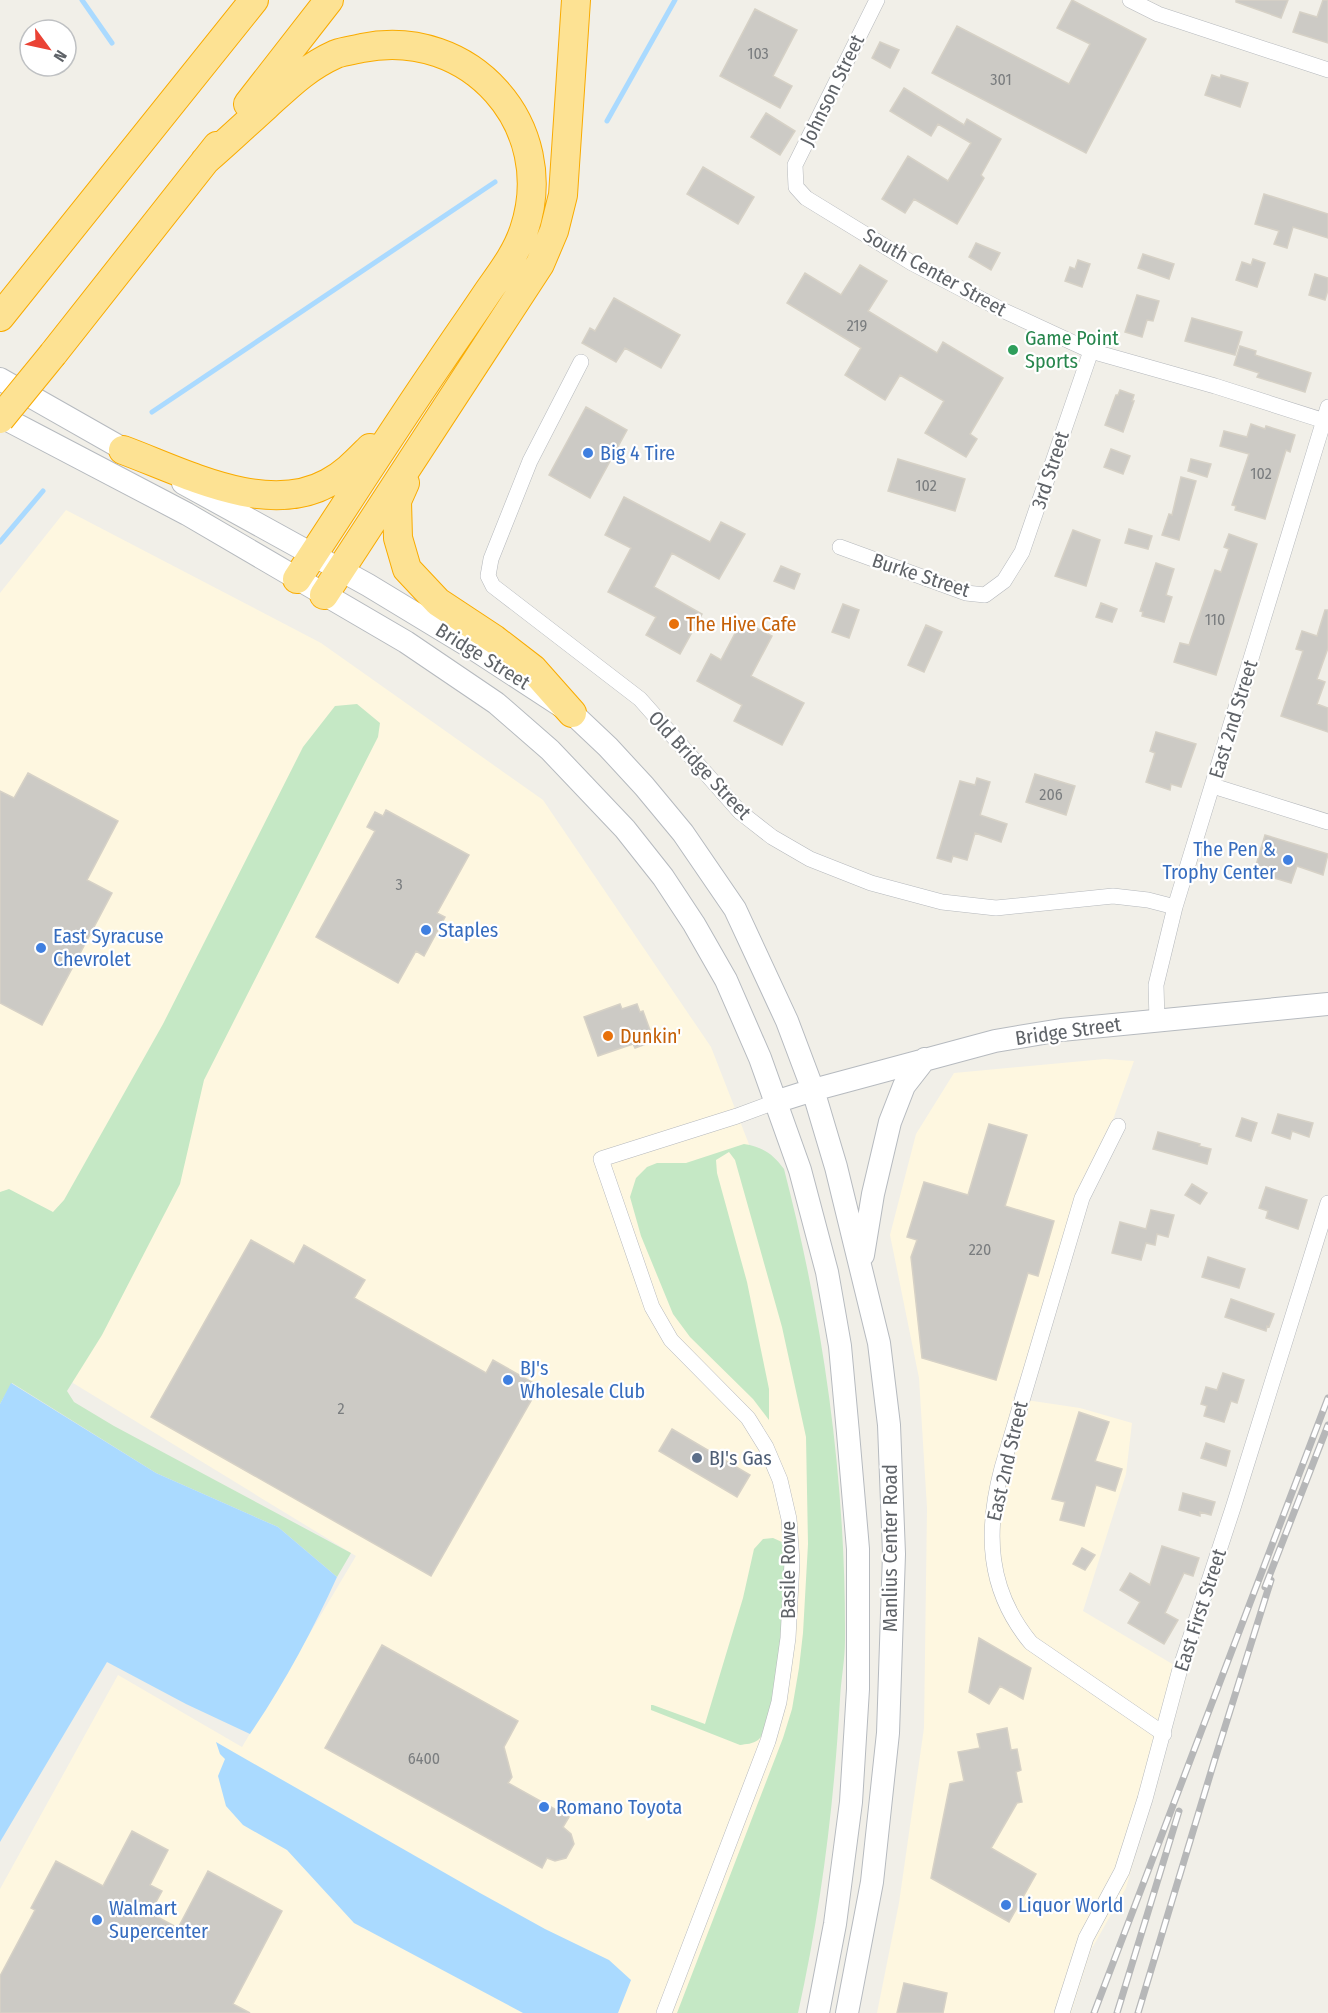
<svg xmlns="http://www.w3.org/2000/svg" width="1328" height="2013" viewBox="0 0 1328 2013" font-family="'Fira Sans Condensed',sans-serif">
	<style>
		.commercial { fill: #fef7e0 }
		.green { fill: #c5e8c5 }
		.water { fill: #aadaff }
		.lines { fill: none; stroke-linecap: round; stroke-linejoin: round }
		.stream { stroke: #aadaff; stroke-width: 5 }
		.building { fill: #cccac5; stroke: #d6d1c6; stroke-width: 1.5 }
		.street-casing { stroke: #b5b8bc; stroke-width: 16 }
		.secondary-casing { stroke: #b6babf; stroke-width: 24 }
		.highway-casing { stroke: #f9ab00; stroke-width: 30 }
		.street { stroke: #fff; stroke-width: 15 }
		.secondary { stroke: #fff; stroke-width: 22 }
		.highway { stroke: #fde293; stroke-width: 28 }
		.rail-casing { stroke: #b6b7b8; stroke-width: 7 }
		.rail { stroke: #fff; stroke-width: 4.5; stroke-dasharray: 14; stroke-linecap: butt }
		.highway-bridge-casing { stroke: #f9ab00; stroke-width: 30; stroke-linecap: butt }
		.highway-bridge { stroke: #fde293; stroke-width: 28 }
		.leisure-dot { fill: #2e9e5b; stroke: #fff; stroke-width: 2 }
		.shop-dot { fill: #3f7fe0; stroke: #fff; stroke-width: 2 }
		.food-dot { fill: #e8710a; stroke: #fff; stroke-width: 2 }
		.service-dot { fill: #5c6f8a; stroke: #fff; stroke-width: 2 }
		.labels { text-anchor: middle; stroke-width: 4.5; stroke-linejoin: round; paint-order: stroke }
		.number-label { font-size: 16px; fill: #7a7d7f }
		.street-label { font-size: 20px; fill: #5f6368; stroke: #fff }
		.leisure-label { font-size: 20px; fill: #27864d; stroke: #fff; text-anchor: start }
		.shop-label { font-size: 20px; fill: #366cbe; stroke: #fff; text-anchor: start }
		.food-label { font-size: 20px; fill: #c56008; stroke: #fff; text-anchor: start }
		.service-label { font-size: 20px; fill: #4e5e75; stroke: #fff; text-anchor: start }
	</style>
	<rect width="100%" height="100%" fill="#f1efe8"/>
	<path class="commercial" d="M66,510L321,643L543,800L711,1047L759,1170L814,1438L816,1656L685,2013H0V1889L118,1675L242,1747L356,1556L73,1383L25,1272L0,1258V593Z
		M1105,1059L1134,1061L1013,1398L1080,1408L1132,1423L1126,1474L1083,1611L1174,1665L1186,1678L1126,1888L1091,1950L1071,2013H877L899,1903L924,1728L927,1508L919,1378L890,1235L916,1134L954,1073Z"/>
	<path class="green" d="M357,704L380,723L378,737L204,1080L180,1184L102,1335L67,1391L74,1402L114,1426L351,1553L337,1577L278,1527L156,1473L12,1383L0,1404V1192L9,1189L53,1212L64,1200L163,1024L303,747L335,706Z
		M744,1144C763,1147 773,1154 784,1169C824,1323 846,1481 845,1640C845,1660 841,1679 840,1699C834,1805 821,1909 798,2013H677L783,1738L792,1709L799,1668L803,1633L808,1544L806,1437L782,1327L735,1160L729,1152L716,1160L717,1173L747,1282L769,1389V1420L753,1399L690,1337L673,1314L641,1236L630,1197L636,1178L647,1167L657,1163H686Z
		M773,1538L782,1542L787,1548C785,1579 778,1723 758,1740C753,1744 746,1744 740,1745L651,1710V1705H653L705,1724L743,1598L754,1549L763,1539Z"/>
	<path class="water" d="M11,1383L156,1473L278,1527L337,1577C312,1632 284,1684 250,1734L186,1704L107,1662L0,1842V1404Z
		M216,1742L480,1893L545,1929L609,1960L631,1980L618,2013H523L354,1923L287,1850L243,1825L226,1806L218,1776L225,1759L220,1754Z"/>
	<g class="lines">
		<path class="stream" d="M82,0L112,43
			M607,121L675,0
			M152,412L495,182
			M0,542L43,491"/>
	</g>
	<path class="building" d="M1072,0L1146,39L1086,153L932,73L957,26L1069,84L1090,44L1057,28Z
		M1236,0H1288L1281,18L1236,2Z
		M1323,0H1328V43L1293,32L1300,12L1317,17Z
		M755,9L797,30L773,76L792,86L780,108L720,76Z
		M880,42L899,50L890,68L872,58Z
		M1212,75L1220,78L1221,75L1248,83L1240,107L1205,95Z
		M904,88L964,125L967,119L1001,139L981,175L984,178L957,224L914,199L905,213L882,199L908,156L948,181L971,143L938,124L931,136L890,111Z
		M766,113L795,131L780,155L751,137Z
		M703,167L754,197L738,224L687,194Z
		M1264,194L1328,214V238L1293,227L1287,248L1274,244L1279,231L1255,224Z
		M976,243L1000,253L991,270L969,257Z
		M1143,254L1174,264L1169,279L1138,268Z
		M1253,259L1265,263L1257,287L1236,280L1242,262L1251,265Z
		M1078,260L1090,264L1082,287L1065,281L1070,267L1075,269Z
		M860,265L887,281L868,311L937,353L943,342L1003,378L970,434L977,439L966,457L925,433L944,401L900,375L885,400L845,375L861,348L787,303L805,273L841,295Z
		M1315,274L1328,278V290L1325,300L1309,295Z
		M1137,295L1159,301L1153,321L1147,320L1142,337L1125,332Z
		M614,298L680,335L661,368L625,348L616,362L582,343L590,328L595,331Z
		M1192,318L1242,332L1235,355L1185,341Z
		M1240,346L1256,351L1255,355L1311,373L1305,392L1257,377L1259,373L1234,365Z
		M1120,390L1134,395L1132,401H1134L1123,432L1105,425L1116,395H1118Z
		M586,407L627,430L590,498L549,475Z
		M1251,424L1265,429L1266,426L1295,435L1290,452L1286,450L1265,519L1235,510L1236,506L1232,505L1249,454L1220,446L1224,431L1247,437Z
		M1111,449L1130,456L1123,474L1104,467Z
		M898,459L965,479L955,511L888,491Z
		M1191,459L1211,464L1207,477L1188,471Z
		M1181,477L1196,481L1179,540L1162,535L1169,514L1172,515Z
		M624,497L710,542L721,522L745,534L719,579L672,553L654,587L702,614L680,654L646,635L656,617L608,592L631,548L605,535Z
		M1129,529L1152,536L1148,549L1125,543Z
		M1073,530L1100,540L1086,586L1055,576Z
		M1229,534L1257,544L1216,675L1174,662L1180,643L1189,645L1215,570L1221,572L1229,549L1224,547Z
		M1156,563L1174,569L1166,595L1172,597L1164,622L1142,616L1143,612L1140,611Z
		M781,566L800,574L794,589L774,581Z
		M1101,603L1117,609L1112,622L1096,617Z
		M843,604L859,610L849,638L832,632Z
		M1325,610H1328V648L1317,679L1325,682L1317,704L1328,708V732L1281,716L1303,651L1296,649L1302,631L1317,636Z
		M742,620L772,636L751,676L804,703L782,745L734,721L742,705L697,681L711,654L721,660Z
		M926,625L942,632L924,672L908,665Z
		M1156,732L1196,744L1181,787L1171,784L1170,790L1146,782L1155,753L1150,751Z
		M28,773L118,821L87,880L112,893L42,1025L0,1003V791L14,798Z
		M1035,774L1075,786L1066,815L1026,802Z
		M977,778L990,782L980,815L1007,824L1001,842L975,833L967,860L953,856L951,862L937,858L960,781L975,785Z
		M386,810L469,855L437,913L445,917L424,956L416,951L398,983L316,937L375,831L367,827L375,812L383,816Z
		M1265,835L1328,854L1323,875L1297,866L1291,883L1254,872Z
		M620,1004L622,1009L637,1004L640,1012L643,1011L654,1041L635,1048L633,1044L598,1056L584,1017Z
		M1278,1114L1313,1123L1309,1137L1292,1131L1290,1139L1272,1133Z
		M1242,1118L1257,1123L1251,1141L1236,1136Z
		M989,1124L1027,1135L1005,1206L1054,1221L1038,1276L1028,1273L996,1380L922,1358L911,1257L917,1240L907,1237L924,1182L968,1195Z
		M1158,1132L1200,1144L1199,1146L1211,1149L1207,1164L1153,1149Z
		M1192,1184L1207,1193L1200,1204L1185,1195Z
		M1266,1187L1307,1200L1298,1229L1266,1218L1268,1211L1259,1208Z
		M1151,1210L1174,1215L1168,1237L1157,1234L1155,1245L1146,1243L1141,1260L1112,1253L1120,1222L1146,1229Z
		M251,1240L294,1264L304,1245L365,1280L354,1298L486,1373L493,1360L537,1385L530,1398L532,1399L431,1576L151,1417Z
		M1208,1257L1245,1269L1239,1288L1202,1277Z
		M1231,1299L1274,1314L1269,1327L1267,1326L1266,1331L1225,1317Z
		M1223,1373L1244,1380L1237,1403L1231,1401L1224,1422L1204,1416L1207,1406L1201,1404L1206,1387L1217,1390Z
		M1079,1412L1109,1422L1095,1461L1122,1469L1115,1491L1096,1485L1084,1526L1060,1520L1065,1502L1052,1499Z
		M672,1429L750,1475L737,1497L659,1451Z
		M1206,1443L1230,1451L1226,1466L1201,1458Z
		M1183,1493L1215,1502L1211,1515L1200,1512V1516L1179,1510Z
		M1162,1546L1199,1558L1193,1576L1184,1573L1165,1613L1178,1620L1164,1644L1128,1623L1140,1602L1120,1590L1130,1573L1150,1585Z
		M1082,1548L1095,1555L1085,1570L1073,1564Z
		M979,1638L1031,1668L1023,1699L1000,1686L989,1704L969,1692Z
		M382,1645L518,1721L504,1747L512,1777L508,1783L569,1817L563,1827L571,1834L574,1844L566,1858L555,1861L547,1858L542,1868L325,1748Z
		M1007,1728L1011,1750L1017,1749L1021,1770L1016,1772L1022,1802L1017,1803L991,1848L1036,1874L1009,1922L931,1878L950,1784L964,1781L958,1752L980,1748L977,1734Z
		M132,1831L168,1850L150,1885L162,1891L150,1913L178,1928L208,1871L282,1911L233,2004L250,2013H0V1976L35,1910L31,1908L56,1861L103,1886Z
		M904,1983L947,1993L943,2013H897Z"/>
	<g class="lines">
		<defs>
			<path id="street" d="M877,0L795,165L796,187L806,198L912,263L1000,309L1091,351L1215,386L1328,422
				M1130,0L1158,14L1328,70
				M581,362L530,461L491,559L488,576L493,586L640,699L740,812L772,837L810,859L871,883L942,902L996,908L1113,896L1148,900L1175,907
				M840,547L966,593L985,595L1004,581L1022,552L1091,351
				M1213,786L1328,822
				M1157,1020L1156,985L1175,907L1328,407
				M1118,1126L1082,1198L1002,1468C985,1532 987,1590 1031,1643L1164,1734
				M664,2013L768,1741L779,1702L788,1638L792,1562L789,1519L780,1480L766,1447L748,1418L671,1340L652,1307L601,1159L737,1116L775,1102
				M1062,2013L1086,1938L1122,1871L1145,1799L1180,1669L1233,1508L1328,1203"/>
			<path id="secondary" d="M0,379L139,458
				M0,416L187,514L406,642L496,703L550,750L625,829L663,877L694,924L726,980L760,1058L800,1170L827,1272L840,1346L848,1433L858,1549V1689L851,1802L835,1924L818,2013
				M183,483L368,585L477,651L572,713L608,747L644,786L683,833L735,909L787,1021L813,1090L836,1167L879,1343L889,1425L894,1554L888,1733L872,1882L847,2013
				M775,1102L813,1090L995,1041L1061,1030L1328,1004
				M863,1255L873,1194L890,1122L904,1086L925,1059"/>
			<path id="highway" d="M248,104L329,0
				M205,161C226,143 246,124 266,106C289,85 307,67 336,54C344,51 354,50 362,48C470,26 559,126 524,230C516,254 501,273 487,293C471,317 454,341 438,365C390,435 344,508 297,579
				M0,317L254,0
				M53,354L217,146
				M123,450C183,472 266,517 328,483C345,474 357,461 370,448
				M405,483L397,501L398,538L407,569L438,602L494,639L533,669L572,713
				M324,595L540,264L554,231L563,195L576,0"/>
		</defs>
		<use href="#street" class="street-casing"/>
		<use href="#secondary" class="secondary-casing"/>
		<use href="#highway" class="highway-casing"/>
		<use href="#street" class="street"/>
		<use href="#secondary" class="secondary"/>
		<use href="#highway" class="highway"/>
		<defs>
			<path id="rail" d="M1265,1587L1328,1425
				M1094,2013L1328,1398
				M1117,2013L1179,1811
				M1138,2013L1214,1762L1271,1580"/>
		</defs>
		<use href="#rail" class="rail-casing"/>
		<use href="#rail" class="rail"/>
		<defs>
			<path id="highway-bridge" d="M0,419L53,354"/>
		</defs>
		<use href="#highway-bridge" class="highway-bridge-casing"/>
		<use href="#highway-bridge" class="highway-bridge"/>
	</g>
	<circle class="leisure-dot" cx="1013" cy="350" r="6"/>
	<g class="shop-dot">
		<circle cx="588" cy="453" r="6"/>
		<circle cx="1288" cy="860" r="6"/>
		<circle cx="426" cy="930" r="6"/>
		<circle cx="41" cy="948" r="6"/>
		<circle cx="508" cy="1380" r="6"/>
		<circle cx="544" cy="1807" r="6"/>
		<circle cx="1006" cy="1905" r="6"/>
		<circle cx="97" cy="1920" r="6"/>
	</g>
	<g class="food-dot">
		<circle cx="674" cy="624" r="6"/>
		<circle cx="608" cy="1036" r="6"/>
	</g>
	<circle class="service-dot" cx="697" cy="1458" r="6"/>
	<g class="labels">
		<g class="number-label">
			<text x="758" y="59">103</text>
			<text x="1001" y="85">301</text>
			<text x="857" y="331">219</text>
			<text x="1261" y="479">102</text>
			<text x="926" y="491">102</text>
			<text x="1215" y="625">110</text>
			<text x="1051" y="800">206</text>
			<text x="399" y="890">3</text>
			<text x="980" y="1255">220</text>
			<text x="341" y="1414">2</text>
			<text x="424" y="1764">6400</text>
		</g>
		<g class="street-label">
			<text transform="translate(832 90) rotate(-64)" y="7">Johnson Street</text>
			<text transform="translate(935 272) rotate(29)" y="7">South Center Street</text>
			<text transform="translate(1050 470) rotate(-72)" y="7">3rd Street</text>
			<text transform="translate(921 575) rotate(18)" y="7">Burke Street</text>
			<text transform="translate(483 656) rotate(32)" y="7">Bridge Street</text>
			<text transform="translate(1233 719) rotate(-73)" y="7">East 2nd Street</text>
			<text transform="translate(700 765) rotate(47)" y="7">Old Bridge Street</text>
			<text transform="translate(1068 1031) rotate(-8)" y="7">Bridge Street</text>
			<text transform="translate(1007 1461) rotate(-77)" y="7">East 2nd Street</text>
			<text transform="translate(890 1548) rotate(-90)" y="7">Manlius Center Road</text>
			<text transform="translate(788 1570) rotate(-90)" y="7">Basile Rowe</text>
			<text transform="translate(1200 1610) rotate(-72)" y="7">East First Street</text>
		</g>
		<g class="leisure-label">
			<text x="1025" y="345">Game Point<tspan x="1025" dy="23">Sports</tspan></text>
		</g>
		<g class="shop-label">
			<text x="600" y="460">Big 4 Tire</text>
			<text x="1276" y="856" text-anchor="end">The Pen &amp;<tspan x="1276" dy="23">Trophy Center</tspan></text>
			<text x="438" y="937">Staples</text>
			<text x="53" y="943">East Syracuse<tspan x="53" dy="23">Chevrolet</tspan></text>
			<text x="520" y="1375">BJ's<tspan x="520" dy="23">Wholesale Club</tspan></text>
			<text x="556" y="1814">Romano Toyota</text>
			<text x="1018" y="1912">Liquor World</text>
			<text x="109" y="1915">Walmart<tspan x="109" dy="23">Supercenter</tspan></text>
		</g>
		<g class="food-label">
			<text x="686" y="631">The Hive Cafe</text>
			<text x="620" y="1043">Dunkin'</text>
		</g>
		<g class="service-label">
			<text x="709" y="1465">BJ's Gas</text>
		</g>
	</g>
	<g transform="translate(48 48) rotate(123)"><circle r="28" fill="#ffffff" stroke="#bfc1c3" stroke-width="1.5"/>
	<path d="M0-4.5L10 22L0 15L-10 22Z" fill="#ea4335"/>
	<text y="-9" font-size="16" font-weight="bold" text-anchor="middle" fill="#5f6368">N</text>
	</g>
</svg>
